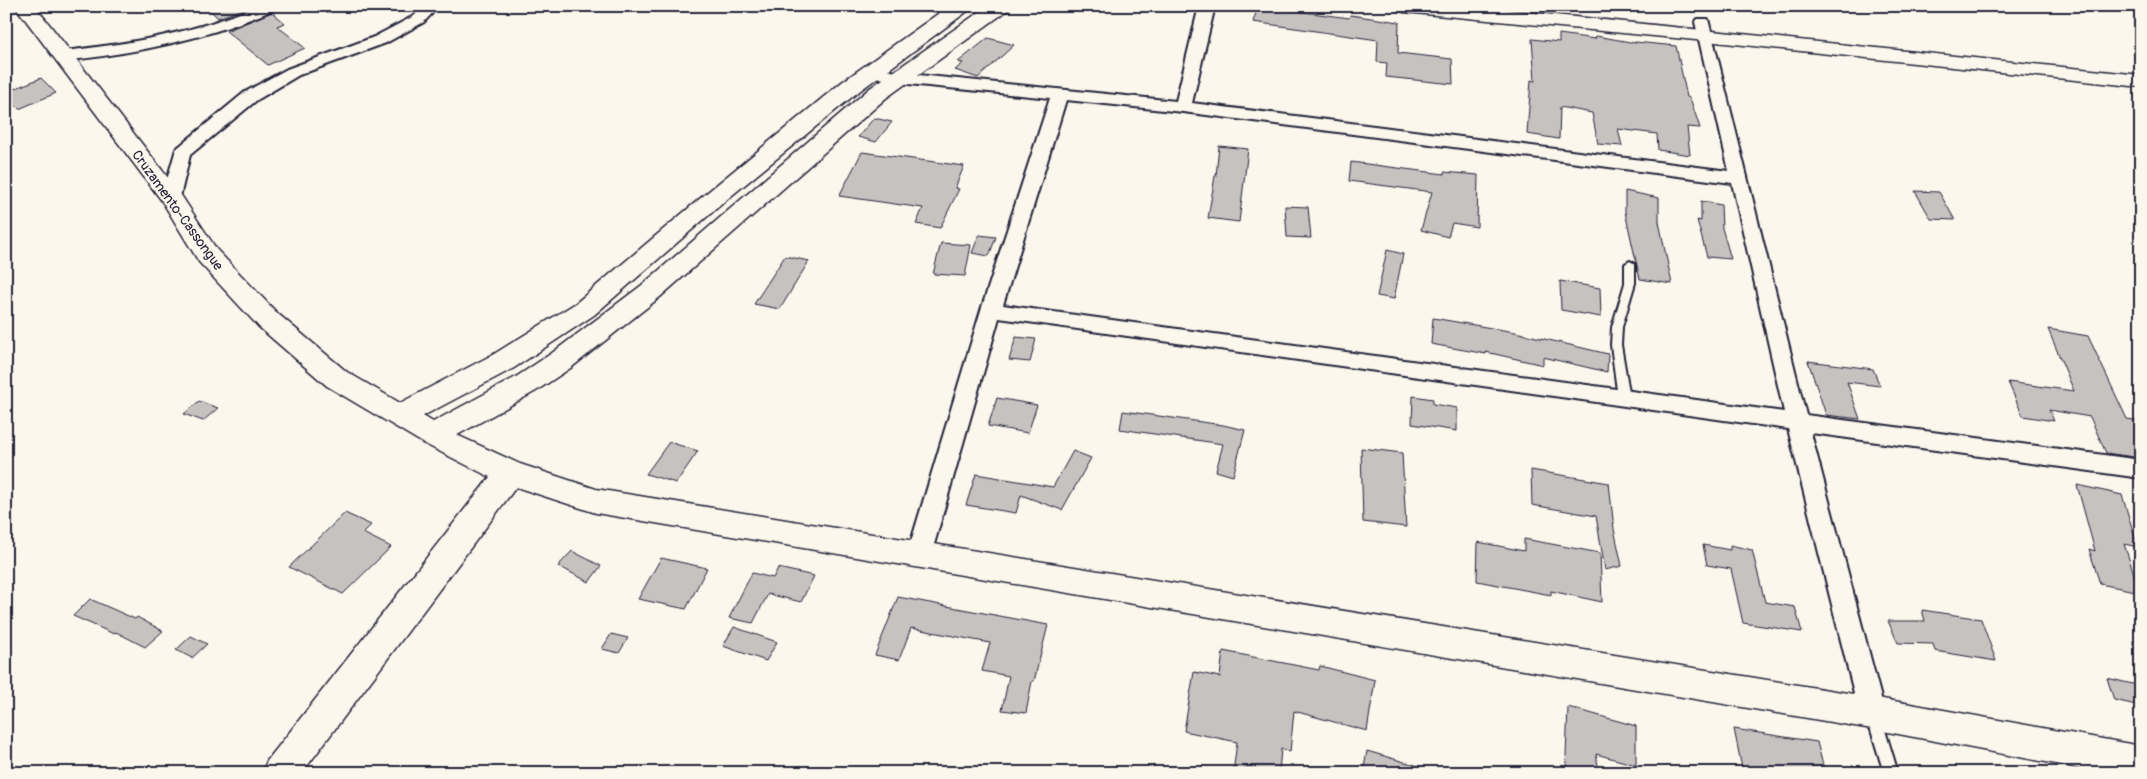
<svg xmlns="http://www.w3.org/2000/svg" width="2147" height="779" viewBox="0 0 2147 779" font-family="Pangolin,sans-serif">
	<style>
		.building { fill: #c6c2c0; stroke: #22223b }
		.lines { fill: none; stroke-linecap: round; stroke-linejoin: round }
		.lane-casing { stroke: #22223b; stroke-width: 4 }
		.street-casing { stroke: #22223b; stroke-width: 4 }
		.secondary-casing { stroke: #22223b; stroke-width: 3 }
		.primary-casing { stroke: #22223b; stroke-width: 3 }
		.lane { fill: #fbf7ec; fill-rule: evenodd }
		.street { fill: #fbf7ec; fill-rule: evenodd }
		.secondary { fill: #fbf7ec; fill-rule: evenodd }
		.primary { fill: #fbf7ec; fill-rule: evenodd }
		.labels { text-anchor: middle; stroke-width: 4; stroke-linejoin: round; paint-order: stroke }
		.street-label { font-size: 14px; fill: #22223b; stroke: #fbf7ec }
	</style>
	<rect width="100%" height="100%" fill="#fbf7ec"/>
	<filter id="ink" filterUnits="userSpaceOnUse"><feTurbulence type="fractalNoise" baseFrequency=".02" numOctaves="2"/><feDisplacementMap in="SourceGraphic" scale="10" xChannelSelector="R" yChannelSelector="G"/><feConvolveMatrix kernelMatrix="1 2 1 2 8 2 1 2 1" color-interpolation-filters="sRGB"/></filter>
	<g filter="url(#ink)">
		<path class="building" d="M206,6H251L218,18Z
			M1258,6L1349,18L1350,15L1399,22L1398,53L1452,59L1453,84L1386,77L1387,63L1377,62L1378,40L1253,22Z
			M272,12L285,23L277,26L305,48L268,65L226,31Z
			M1559,34L1595,39L1596,36L1636,43L1635,42L1676,46L1687,97L1690,98L1700,128L1687,127L1690,155L1658,150L1657,134L1618,129L1622,146L1598,144L1592,113L1560,107L1559,139L1527,134L1531,80L1535,81L1532,39L1559,42Z
			M988,38L1014,45L978,78L955,70L963,63L958,62Z
			M41,78L56,93L19,109L6,96V92Z
			M874,118L892,122L876,142L858,137Z
			M1219,146L1248,149L1239,222L1208,218L1215,176H1216Z
			M862,152L964,166L955,188L959,189L940,228L916,224L923,208L839,196Z
			M1351,162L1444,174V172L1478,175L1477,227L1452,223L1448,237L1421,230L1432,192L1349,181Z
			M1625,191L1659,198V222L1672,284L1640,279L1625,212Z
			M1915,191L1939,192L1955,220L1931,219Z
			M1701,201L1721,205L1722,228L1731,259L1707,257L1697,220L1701,221Z
			M1285,206L1308,207L1311,238L1287,237Z
			M979,235L996,237L989,256L972,253Z
			M941,243L971,245L965,276L933,274Z
			M1387,250L1403,254L1394,299L1377,296Z
			M785,256L809,261L780,309L754,304Z
			M1560,281L1600,288L1601,317L1561,310Z
			M1433,318L1515,332L1608,354L1607,372L1543,357V365L1486,352V354L1431,344Z
			M2048,329L2088,336L2127,419L2141,421V458L2106,453L2090,417L2049,410L2054,421L2023,416L2008,382L2074,391Z
			M1016,337L1036,339L1030,362L1009,360Z
			M1808,361L1873,369L1880,386L1847,382L1860,419L1826,415Z
			M1413,396L1433,399V404L1457,408V431L1412,424Z
			M997,398L1037,405L1028,433L988,426Z
			M199,401L218,408L203,421L184,414Z
			M1123,411L1223,425L1245,430L1233,476L1216,471L1223,444L1120,429Z
			M669,442L698,451L676,483L646,474Z
			M1361,448L1402,453L1406,527L1363,522Z
			M1073,451L1091,458L1062,510L1021,495L1016,513L966,505L976,474L1053,487Z
			M1531,470L1609,483L1614,529L1622,566L1605,570L1596,516L1532,505Z
			M2077,485L2122,495L2138,547L2124,544L2140,592L2100,584L2089,549L2095,551Z
			M345,513L371,525L363,533L391,547L343,594L289,567Z
			M1524,539L1600,553L1602,602L1551,591V595L1477,581L1478,542L1524,551Z
			M1703,545L1730,550V545L1752,550L1765,602L1795,607L1802,632L1743,623L1731,569L1707,565Z
			M572,551L601,566L589,582L558,566Z
			M661,558L707,568L686,609L638,599Z
			M778,568L814,576L801,602L768,594L753,623L729,618L752,573L773,578Z
			M898,597L1048,625L1034,681H1032L1026,713L1002,710L1009,676L982,671L990,643L911,628L899,660L875,655Z
			M90,599L135,619L137,617L163,631L145,647L116,632L114,634L73,616Z
			M1922,610L1981,619L1996,661L1935,651L1933,644L1898,643L1888,621H1925Z
			M734,627L777,642L766,661L723,646Z
			M611,634L628,638L619,653L602,649Z
			M191,636L207,644L192,658L176,650Z
			M1223,651L1319,670L1320,666L1375,680L1367,731L1294,711L1290,752L1281,749L1279,773H1233L1237,742L1184,731L1194,672L1220,677Z
			M2107,678L2141,686V706L2114,700Z
			M1568,707L1636,726V765L1596,754L1599,773H1568L1566,755Z
			M1734,729L1817,742L1825,773H1743Z
			M1367,751L1425,768L1424,773H1363Z"/>
		<g class="lines">
			<defs>
				<path id="lane" d="M1630,261L1635,264V283L1622,327L1621,345L1630,398L1628,401H1620L1618,398L1611,345L1612,327L1625,283V264Z
					M1874,710L1879,712L1881,717L1898,773H1884L1867,717L1869,712Z"/>
				<path id="street" d="M257,6H277L275,9C207,39 137,53 63,61L57,59L55,56L57,53L63,51C130,44 194,33 257,6Z
					M423,6H439L424,22L386,43L299,75L257,100L190,155L180,197L177,201L171,203L165,201L162,197L176,149L245,92L287,69L374,37L414,16Z
					M1199,6H1215L1192,103L1729,171L1695,22L1698,19H1708L1806,415L2141,460V478L1811,433L1885,713L1881,722L1872,725L1863,722L1859,713L1788,429L999,318L931,555L927,562L919,565L911,562L907,555L981,310L1050,98L898,83L866,74L864,71L866,68L872,66L899,73L1176,101ZM1066,100L1183,112L1732,183L1784,412L1003,305Z"/>
				<path id="secondary" d="M433,424L520,464L596,489L1872,697L2141,746V773H2103L1872,729L596,513L516,487L302,773H262L267,761L490,477L423,443L419,435L423,427Z"/>
				<path id="primary" d="M15,6H35L179,192L217,250L277,313L347,372L400,403L494,354L576,303L709,191L842,82L949,6H972L969,10L858,92L725,201L594,315L514,368L423,416L433,422L516,377L552,353L642,285L870,88L988,6H1011L1008,10L886,98L660,297L572,367L536,391L443,443L433,446L423,443L327,386L259,327L199,262L162,201Z
					M1394,6H1468L2141,75V87L1706,41L1404,12L1397,10Z"/>
			</defs>
			<use href="#lane" class="lane-casing"/>
			<use href="#street" class="street-casing"/>
			<use href="#secondary" class="secondary-casing"/>
			<use href="#primary" class="primary-casing"/>
			<use href="#lane" class="lane"/>
			<use href="#street" class="street"/>
			<use href="#secondary" class="secondary"/>
			<use href="#primary" class="primary"/>
		</g>
	</g>
	<g class="labels">
		<g class="street-label">
			<text transform="translate(178 210) rotate(54)" y="5">Cruzamento-Cassongue</text>
		</g>
	</g>
	<rect width="2147" height="779" fill="none" stroke="#fbf7ec" stroke-width="25"/>
	<rect x="12" y="12" width="2122" height="754" fill="none" stroke="#22223b" stroke-width="2" filter="url(#ink)"/>
</svg>
